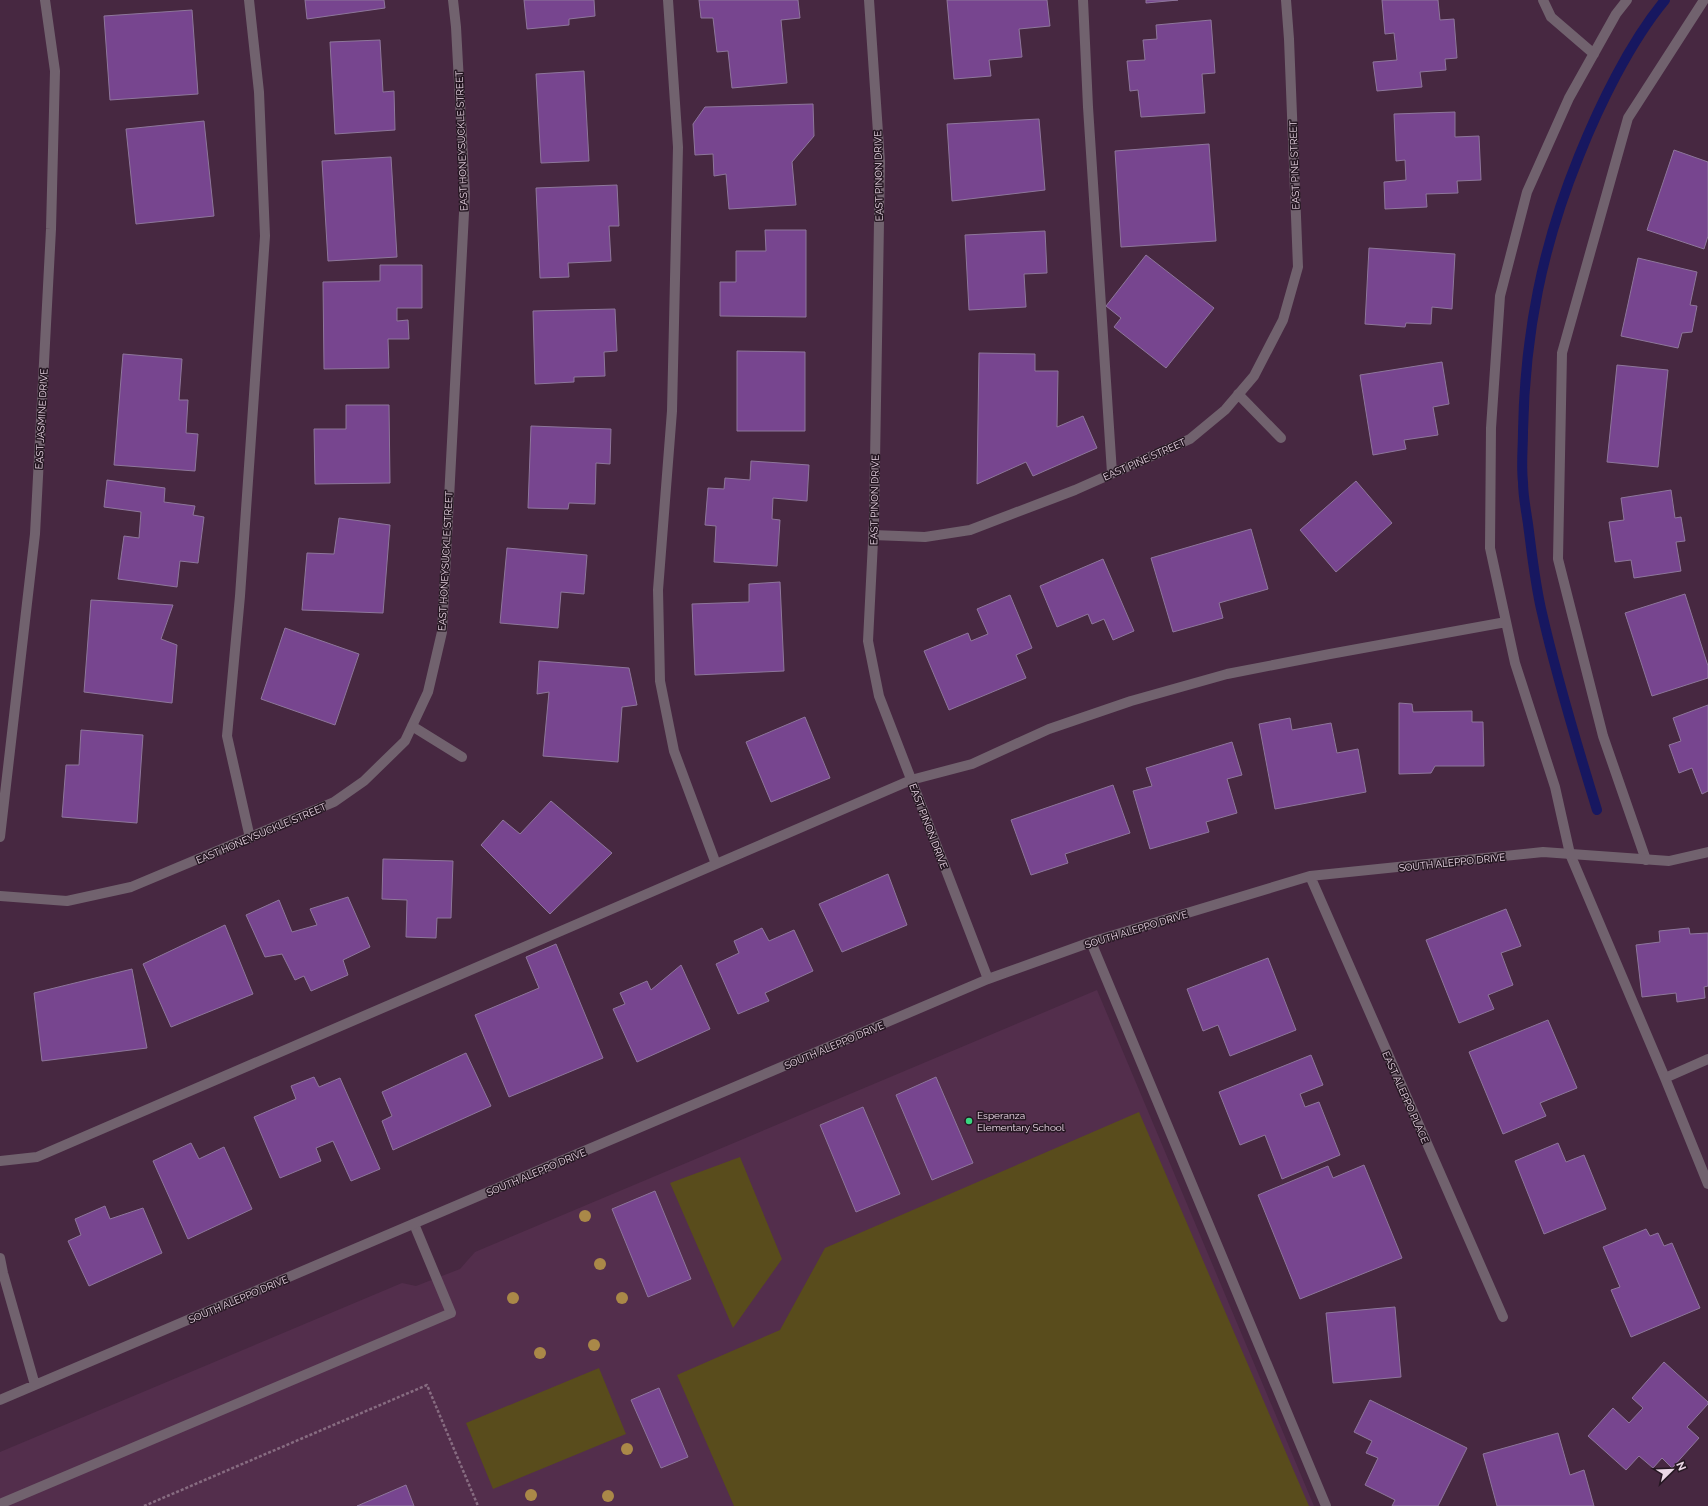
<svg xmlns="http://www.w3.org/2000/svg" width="1708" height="1506" viewBox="0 0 1708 1506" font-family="Raleway,sans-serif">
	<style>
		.built { fill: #532e4c }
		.green { fill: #594c1c }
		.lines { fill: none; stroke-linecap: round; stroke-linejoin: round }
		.stream { stroke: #171760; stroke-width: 10 }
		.building { fill: #77458f; stroke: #8e769b }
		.path { stroke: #876c81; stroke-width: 2.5; stroke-dasharray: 3 2; stroke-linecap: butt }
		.service { stroke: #71626e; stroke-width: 10 }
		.minor { stroke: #71626e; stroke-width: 10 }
		.tree { fill: #aa8848 }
		.poi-dot { fill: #38d880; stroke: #251722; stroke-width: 1.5 }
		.labels { text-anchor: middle; stroke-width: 3; stroke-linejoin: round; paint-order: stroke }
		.street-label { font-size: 10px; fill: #ebd7e6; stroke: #251722 }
		.poi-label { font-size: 10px; fill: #ebd7e6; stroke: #251722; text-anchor: start }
	</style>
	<rect width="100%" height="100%" fill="#472841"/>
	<path class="built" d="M1097,990L1314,1506H0V1452L402,1283L416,1286L460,1269L475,1252Z"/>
	<path class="green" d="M1139,1112L1309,1506H734L677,1375L780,1330L825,1248Z
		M740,1157L782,1259L733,1328L670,1183Z
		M599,1368L626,1434L493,1489L466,1423Z"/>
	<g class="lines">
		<path class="stream" d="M1597,810C1577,745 1557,679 1542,613C1535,584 1532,554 1528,524C1526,510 1523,496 1523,482C1521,465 1523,448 1523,431C1525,333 1542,247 1579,156C1599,106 1630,42 1665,0"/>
	</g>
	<path class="building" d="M305,0H384L385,8L307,19Z
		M524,0H594L595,16L569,19V25L527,29Z
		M699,0H798L800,18L781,20L787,83L732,88L728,51L717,52L713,18H701Z
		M947,0H1047L1050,26L1019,29L1022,57L989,60L991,76L954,79Z
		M1146,0H1178L1146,3Z
		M1382,0H1438L1440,20L1454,19L1457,58L1445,59L1446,70L1420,72L1422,87L1377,91L1373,62L1397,60L1394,33L1385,34Z
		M192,10L198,94L110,100L104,16Z
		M1211,20L1215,73L1202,74L1205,113L1141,117L1138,90L1130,91L1127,61L1145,60L1143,40L1157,39L1156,25Z
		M380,40L383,92L394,91L395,130L335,134L330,42Z
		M584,71L589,161L541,163L536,74Z
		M813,104L814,136L792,162L796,205L729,209L726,174L714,176L713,154L695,155L693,124L705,107Z
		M1455,112V137L1479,136L1481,180L1457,181L1458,193L1426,194L1427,207L1385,209L1384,182L1406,180L1405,160L1396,161L1394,114Z
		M1039,119L1045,190L952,201L947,124Z
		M204,121L214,216L136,224L126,129Z
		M1209,144L1216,241L1121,247L1115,151Z
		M1674,150L1708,162V236L1704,249L1647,230Z
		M391,157L397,257L328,261L322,161Z
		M617,185L619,226H609L611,261L568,263L569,277L540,278L536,188Z
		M765,230H806V317L720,316V282H736V251H766Z
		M1045,231L1047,273L1024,274L1026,307L969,310L965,235Z
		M1369,248L1455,254L1452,309L1432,307L1431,324L1406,323L1405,327L1365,324Z
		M1146,255L1214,308L1166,368L1114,327L1121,318L1106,306Z
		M1638,258L1697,272L1690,305L1697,306L1692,332L1682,333L1678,348L1621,336Z
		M380,265H422V308H397V321L408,320L409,339H388L389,368L324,369L323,282L380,281Z
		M615,309L617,351L604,352L605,376L574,377V382L535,384L533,311Z
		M737,351L805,352V431H737Z
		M979,353L1035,354V371H1058L1057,427L1083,416L1097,448L1033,476L1026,462L977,484Z
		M123,354L182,359L179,400H188L186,433L198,434L195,471L114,465Z
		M1442,362L1449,404L1433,407L1438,435L1404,440L1406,449L1373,455L1360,375Z
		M1617,365L1668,370L1658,467L1607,462Z
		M346,405H389L390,483L315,484L314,429H346Z
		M531,426L611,429L610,464L596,463L595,504L569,503L568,509L528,508Z
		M751,461L809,465L807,501L773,498L772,519L780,520L777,566L714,562L716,526L705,525L708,488L724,489L725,478L750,480Z
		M107,480L165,488L164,502L195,506L193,515L204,517L198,563L180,561L177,587L118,579L124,536L139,538L141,512L104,507Z
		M1356,481L1392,523L1336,572L1300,530Z
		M1671,490L1675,518L1681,517L1685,541L1676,542L1681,571L1634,578L1631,560L1615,562L1609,522L1624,520L1621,498Z
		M339,518L390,525L383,613L302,610L307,553L334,554Z
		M1251,529L1268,589L1219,603L1223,618L1173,632L1151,558Z
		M507,548L587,555L584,594L561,592L558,628L500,623Z
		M1103,559L1134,631L1113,640L1104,619L1092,624L1088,614L1057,627L1040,586Z
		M780,582L784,671L695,675L692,604L749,602V584Z
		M1685,594L1708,666V678L1652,696L1625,613Z
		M1010,595L1032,648L1016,655L1026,678L949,710L924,651L968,633L971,641L988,634L977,609Z
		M91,600L173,605L161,639L177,645L172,703L84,692Z
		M285,628L359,654L335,725L261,699Z
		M539,661L629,668L637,705L622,707L618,762L543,756L549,692L537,694Z
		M1399,703L1412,704L1413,712L1472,711V722H1483L1484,766H1435L1431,773L1399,774Z
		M1708,705V791L1702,794L1692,768L1679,773L1669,745L1681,741L1673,718Z
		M805,717L830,778L771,802L746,742Z
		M1290,718L1292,730L1331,723L1337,753L1358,749L1366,792L1275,809L1259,724Z
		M81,730L143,735L137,823L62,817L66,765H79Z
		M1232,742L1242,775L1227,779L1237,813L1206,822L1209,832L1150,849L1133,791L1152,786L1146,768Z
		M1113,785L1130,833L1065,854L1068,863L1031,875L1011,820Z
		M551,801L612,853L550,914L481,845L503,820L520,834Z
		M383,859L453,861L451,918H437L436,938L406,937L407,900L382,899Z
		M888,874L907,925L842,952L819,904Z
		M348,897L370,947L343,960L348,975L311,991L304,976L295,980L282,954L265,957L246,915L279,900L292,932L317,925L310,909Z
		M1506,909L1521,946L1501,953L1513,985L1488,995L1494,1009L1459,1023L1426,940Z
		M225,925L253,994L171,1027L143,964Z
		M762,928L769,941L794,930L813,971L765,993L769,1001L738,1014L716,964L739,953L734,941Z
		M1689,928L1690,934L1708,933V986L1704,987L1705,998L1677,1002L1676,993L1642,997L1636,945L1660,942L1659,931Z
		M556,944L603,1058L509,1097L475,1015L539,988L526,957Z
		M1268,958L1296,1030L1230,1056L1218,1025L1203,1031L1187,989Z
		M681,965L710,1029L637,1062L613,1009L625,1004L620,993L647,981L651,990Z
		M132,969L147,1048L42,1061L34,993Z
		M1548,1020L1577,1088L1540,1103L1546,1116L1503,1134L1469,1052Z
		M466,1053L491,1106L393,1150L382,1121L392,1116L382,1092Z
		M1311,1055L1323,1085L1300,1094L1305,1107L1319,1102L1340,1155L1282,1179L1265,1135L1240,1145L1219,1092Z
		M314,1077L319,1087L340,1078L380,1169L351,1181L333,1141L316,1148L321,1161L280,1178L254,1117L296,1099L291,1086Z
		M936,1077L973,1163L932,1180L896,1095Z
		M863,1107L900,1194L856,1212L820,1125Z
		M191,1143L199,1159L224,1147L252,1209L188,1239L153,1161Z
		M1558,1143L1566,1162L1584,1155L1606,1209L1544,1234L1515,1161Z
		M1364,1165L1402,1258L1300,1299L1258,1195L1328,1166L1333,1178Z
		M655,1191L691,1279L648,1297L612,1209Z
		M105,1206L110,1219L143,1208L162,1253L89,1286L68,1241L81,1235L75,1219Z
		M1646,1229L1650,1236L1658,1233L1664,1246L1672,1243L1700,1308L1631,1337L1611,1290L1620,1287L1603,1247Z
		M1395,1307L1401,1377L1333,1383L1326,1313Z
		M1664,1362L1708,1402V1404L1687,1427L1699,1438L1672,1468L1662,1458L1653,1468L1639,1456L1626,1470L1588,1436L1613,1408L1629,1423L1643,1408L1632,1398Z
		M659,1388L688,1457L661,1468L631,1400Z
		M1370,1400L1467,1448L1438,1506H1392L1395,1500L1365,1485L1378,1458L1366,1453L1372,1441L1354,1432Z
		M1558,1433L1570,1475L1584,1470L1594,1506H1497L1483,1454Z
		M406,1485L414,1506H357Z"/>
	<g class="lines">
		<path class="path" d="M144,1506L427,1385L478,1506"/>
		<path class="service" d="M249,0L259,92L265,236L240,596L227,736L250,838
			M668,0L678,147L672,411L658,590L660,681L674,751L716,864
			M1083,0L1088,107L1112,473
			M1543,0L1551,17L1594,54
			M1627,0L1616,14L1569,98L1527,192L1500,296L1491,428L1490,548L1515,663L1555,787L1570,854L1665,1078L1708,1184
			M1646,860L1603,736L1558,559L1562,353L1628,118L1704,0
			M1091,942L1326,1506
			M1665,1078L1708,1059
			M0,1161L37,1157L911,780L972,764L1049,729L1131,701L1227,674L1330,654L1506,622
			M0,1504L451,1313L414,1224"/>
		<path class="minor" d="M869,0L880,162L874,521L868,641L879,696L988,979
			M1238,394L1281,438
			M873,535L925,537L970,530L1075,490L1190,439L1225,410L1254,376L1283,320L1298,267L1289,39L1286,0
			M412,726L462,757
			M0,837L35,534L51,229L55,71L45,0
			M1310,876L1503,1317
			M0,896L67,901L131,887L334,802L364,781L405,741L428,692L442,632L465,194L456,27L453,0
			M0,1258L3,1273L35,1385
			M0,1400L988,979L1091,942L1310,876L1543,852L1669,861L1708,852"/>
	</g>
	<g class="tree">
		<circle cx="585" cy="1216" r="6"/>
		<circle cx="600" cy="1264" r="6"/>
		<circle cx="513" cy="1298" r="6"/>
		<circle cx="622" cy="1298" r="6"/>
		<circle cx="594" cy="1345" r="6"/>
		<circle cx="540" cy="1353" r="6"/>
		<circle cx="627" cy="1449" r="6"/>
		<circle cx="531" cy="1495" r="6"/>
		<circle cx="608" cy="1496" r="6"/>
	</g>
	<circle class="poi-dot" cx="969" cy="1121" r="4"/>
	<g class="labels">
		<g class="street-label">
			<text transform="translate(461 141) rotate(-92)" y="4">EAST HONEYSUCKLE STREET</text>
			<text transform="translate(1294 165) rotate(-92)" y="4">EAST PINE STREET</text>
			<text transform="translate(878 176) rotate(-91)" y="4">EAST PINON DRIVE</text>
			<text transform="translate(41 419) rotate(-87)" y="4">EAST JASMINE DRIVE</text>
			<text transform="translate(1144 459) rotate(-24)" y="4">EAST PINE STREET</text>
			<text transform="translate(874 500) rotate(-89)" y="4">EAST PINON DRIVE</text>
			<text transform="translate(445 561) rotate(-87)" y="4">EAST HONEYSUCKLE STREET</text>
			<text transform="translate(929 826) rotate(69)" y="4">EAST PINON DRIVE</text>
			<text transform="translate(261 833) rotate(-23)" y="4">EAST HONEYSUCKLE STREET</text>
			<text transform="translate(1452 862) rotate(-6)" y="4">SOUTH ALEPPO DRIVE</text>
			<text transform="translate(1136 929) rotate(-17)" y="4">SOUTH ALEPPO DRIVE</text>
			<text transform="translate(834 1045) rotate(-23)" y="4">SOUTH ALEPPO DRIVE</text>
			<text transform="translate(1406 1097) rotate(66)" y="4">EAST ALEPPO PLACE</text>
			<text transform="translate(536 1172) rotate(-23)" y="4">SOUTH ALEPPO DRIVE</text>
			<text transform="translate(238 1299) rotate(-23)" y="4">SOUTH ALEPPO DRIVE</text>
		</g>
		<g class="poi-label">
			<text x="977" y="1119">Esperanza<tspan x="977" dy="12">Elementary School</tspan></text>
		</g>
	</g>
	<g transform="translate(1672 1470) rotate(67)" stroke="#251722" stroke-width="3" paint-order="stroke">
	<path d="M0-3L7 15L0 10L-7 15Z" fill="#ebd7e6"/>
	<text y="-6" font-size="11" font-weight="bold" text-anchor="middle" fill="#ebd7e6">N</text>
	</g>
</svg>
